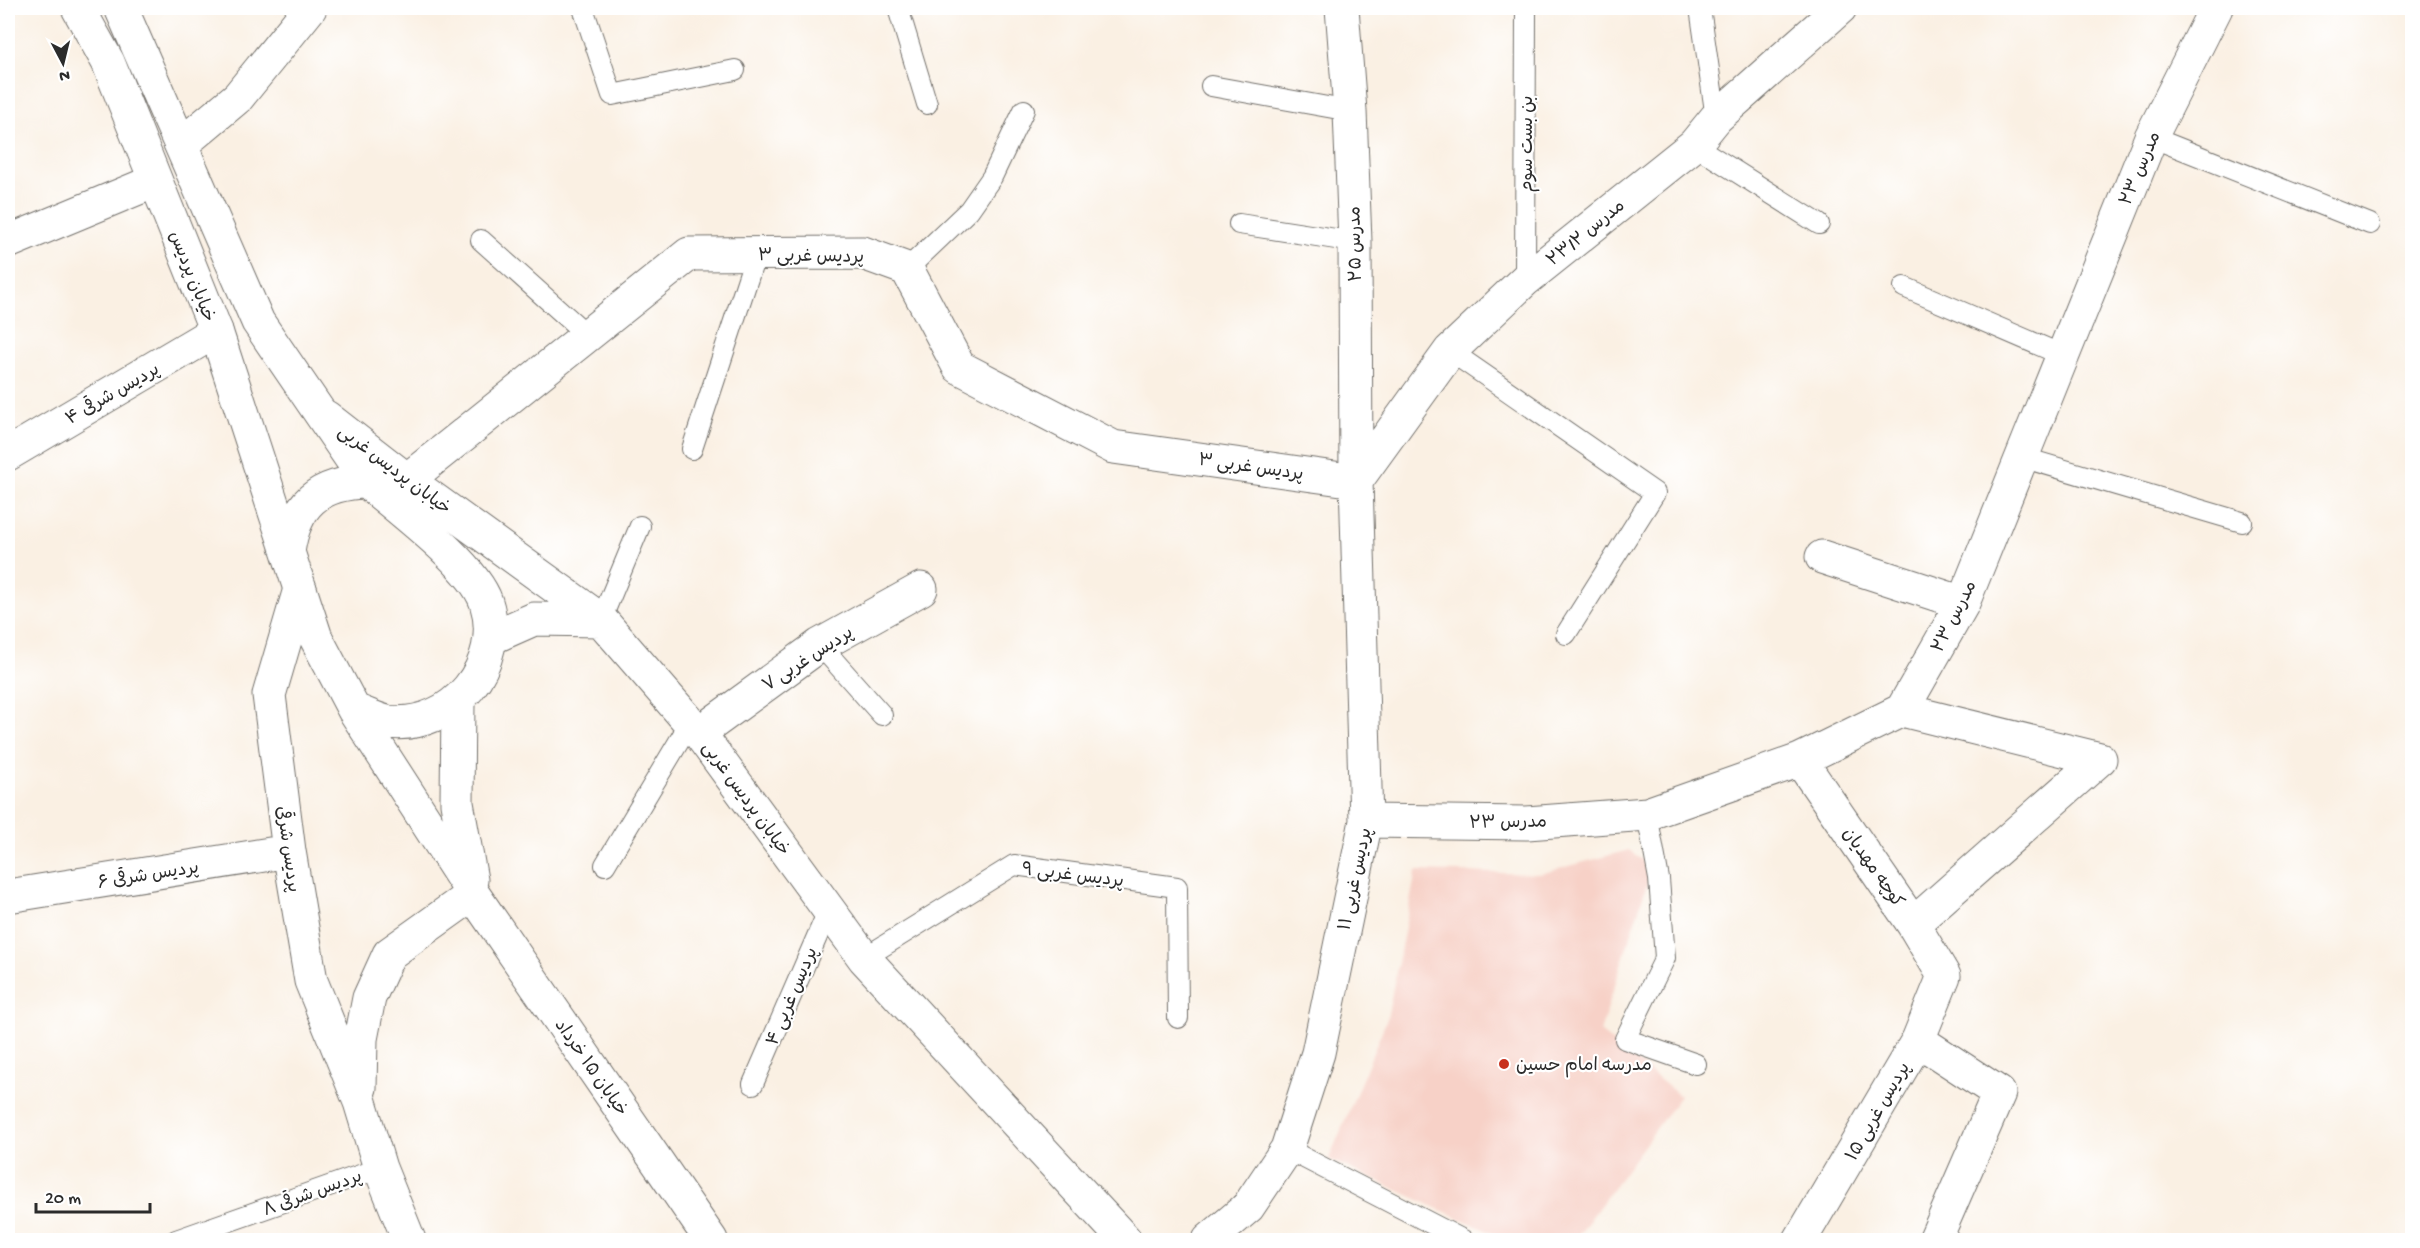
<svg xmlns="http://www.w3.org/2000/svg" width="2420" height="1248" viewBox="0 0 2420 1248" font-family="'Gochi Hand','Playpen Sans Arabic',sans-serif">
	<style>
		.built { fill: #f7d1c7 }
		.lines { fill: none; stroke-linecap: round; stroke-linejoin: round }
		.service-casing { stroke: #73706b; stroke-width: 22 }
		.minor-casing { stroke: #73706b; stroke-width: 35 }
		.tertiary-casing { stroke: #73706b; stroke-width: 35 }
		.service { stroke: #fff; stroke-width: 20 }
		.minor { stroke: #fff; stroke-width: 33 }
		.tertiary { stroke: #fff; stroke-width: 33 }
		.poi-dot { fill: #c8321e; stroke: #fff; stroke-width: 2 }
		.labels { text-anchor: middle; stroke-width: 4.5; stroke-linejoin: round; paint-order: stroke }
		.street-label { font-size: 18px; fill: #2b2b2b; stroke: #fff }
		.poi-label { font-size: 18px; fill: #2b2b2b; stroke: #fff; text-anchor: start }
	</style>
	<rect width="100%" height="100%" fill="#fff"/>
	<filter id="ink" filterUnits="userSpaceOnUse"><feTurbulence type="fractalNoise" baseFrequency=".0167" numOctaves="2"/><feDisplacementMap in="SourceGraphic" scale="12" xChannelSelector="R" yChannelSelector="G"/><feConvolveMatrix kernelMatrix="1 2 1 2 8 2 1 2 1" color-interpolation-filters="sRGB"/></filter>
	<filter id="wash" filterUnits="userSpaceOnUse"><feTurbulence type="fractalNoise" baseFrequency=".008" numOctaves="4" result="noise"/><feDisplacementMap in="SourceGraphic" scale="24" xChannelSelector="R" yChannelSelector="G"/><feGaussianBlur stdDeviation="1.35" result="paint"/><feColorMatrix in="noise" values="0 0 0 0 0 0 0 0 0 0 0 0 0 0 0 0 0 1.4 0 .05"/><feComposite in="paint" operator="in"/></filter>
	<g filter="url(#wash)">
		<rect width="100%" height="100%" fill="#faf0e3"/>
		<path class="built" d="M1629,850L1652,868L1600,1032L1680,1096L1575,1240H1507L1329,1159L1387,1019L1416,871L1540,874Z"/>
	</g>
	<g filter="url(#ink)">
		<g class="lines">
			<defs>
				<path id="service" d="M583,8L612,95L735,70
					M898,8L927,104
					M1700,8L1716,118
					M1211,86L1350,111
					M2151,137L2370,224
					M1694,145L1819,224
					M1239,224L1355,242
					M481,240L587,335
					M907,269L969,210L992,177L1024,110
					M1525,280L1526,8
					M1904,287L2062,355
					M1450,351L1655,493L1566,634
					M692,449L756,254
					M2021,457L2242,522
					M601,620L640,526
					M820,645L882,715
					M1647,814L1659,879L1665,958L1625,1039L1696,1064
					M605,865L690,723
					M864,958L1014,865L1177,887L1178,1018
					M753,1084L829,909
					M1287,1149L1463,1240
					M176,1240L380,1168"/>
				<path id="minor" d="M182,144L238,97L310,8
					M8,242L155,181
					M326,417L407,480L601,620L699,733L864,958L1125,1240
					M8,454L216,331
					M407,480L689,254L863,253L907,269L959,367L1113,447L1356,481
					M1356,481L1450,351L1525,280L1694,145L1716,118L1840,8
					M1822,557L1963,603
					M300,589L269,695L289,851L311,981L360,1102L380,1168L409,1240
					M491,638L534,619L601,620
					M1902,710L2100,759
					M699,733L820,645L921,589
					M1366,821L1527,823L1647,814L1800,760L1902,710L1963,603L2151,137L2216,8
					M8,896L289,851
					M1913,924L2100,759
					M1918,1040L1999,1093L1935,1240
					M360,1088L361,1039L369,998L389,954L473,894
					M1209,1240L1248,1207L1287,1149L1318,1053L1366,821L1356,481L1355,242L1350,111L1342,8
					M1800,1240L1918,1040L1944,976L1913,924L1800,760"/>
				<path id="tertiary" d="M78,8L108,62L216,331L316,638L354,710C364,713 377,720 388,722C453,730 506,663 486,602C473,564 399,510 367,482C318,483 295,504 288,552
					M121,8L258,322L367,482
					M458,702L457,803L471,880
					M354,710L473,894L711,1240"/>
			</defs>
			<use href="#service" class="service-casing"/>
			<use href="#minor" class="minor-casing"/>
			<use href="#tertiary" class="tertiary-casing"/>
			<use href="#service" class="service"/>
			<use href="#minor" class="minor"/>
			<use href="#tertiary" class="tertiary"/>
		</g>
	</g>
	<circle class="poi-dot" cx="1504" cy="1064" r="6"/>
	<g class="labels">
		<g class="street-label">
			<text transform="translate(1526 144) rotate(-90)" y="6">بن بست سوم</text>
			<text transform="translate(2139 168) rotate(-67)" y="6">مدرس ۲۳</text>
			<text transform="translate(1585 232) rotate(-39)" y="6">مدرس ۲۳/۲</text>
			<text transform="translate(1354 244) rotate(-91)" y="6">مدرس ۲۵</text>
			<text transform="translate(811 255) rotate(1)" y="6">پردیس غربی ۳</text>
			<text transform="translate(193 276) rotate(68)" y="6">خیابان پردیس</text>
			<text transform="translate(112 393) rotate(-30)" y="6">پردیس شرقی ۴</text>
			<text transform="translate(1251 466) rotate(8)" y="6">پردیس غربی ۳</text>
			<text transform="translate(395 469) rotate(37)" y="6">خیابان پردیس غربی</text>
			<text transform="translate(1953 616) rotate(-63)" y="6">مدرس ۲۳</text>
			<text transform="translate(807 658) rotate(-33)" y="6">پردیس غربی ۷</text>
			<text transform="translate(747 798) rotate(54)" y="6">خیابان پردیس غربی</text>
			<text transform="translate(1508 821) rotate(-1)" y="6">مدرس ۲۳</text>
			<text transform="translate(289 849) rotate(82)" y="6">پردیس شرقی</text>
			<text transform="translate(1874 867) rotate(55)" y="6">کوچه مهدیان</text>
			<text transform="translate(148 874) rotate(-9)" y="6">پردیس شرقی ۶</text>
			<text transform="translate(1073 874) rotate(7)" y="6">پردیس غربی ۹</text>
			<text transform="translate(1354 879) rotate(-78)" y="6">پردیس غربی ۱۱</text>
			<text transform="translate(791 996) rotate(-67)" y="6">پردیس غربی ۴</text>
			<text transform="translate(592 1067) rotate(55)" y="6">خیابان ۱۵ خرداد</text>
			<text transform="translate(1877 1111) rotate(-60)" y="6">پردیس غربی ۱۵</text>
			<text transform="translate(312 1192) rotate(-20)" y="6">پردیس شرقی ۸</text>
		</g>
		<g class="poi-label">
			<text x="1516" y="1070">مدرسه امام حسین</text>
		</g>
	</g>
	<rect width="2420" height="1248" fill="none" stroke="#fff" stroke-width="30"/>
	<g transform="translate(63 63) rotate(173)" stroke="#ffffff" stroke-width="4.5" paint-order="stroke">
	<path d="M0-4.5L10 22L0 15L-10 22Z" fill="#2b2b2b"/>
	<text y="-9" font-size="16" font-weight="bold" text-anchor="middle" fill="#2b2b2b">N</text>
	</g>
	<path d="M36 1203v9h114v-9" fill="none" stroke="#2b2b2b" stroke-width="3"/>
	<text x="45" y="1203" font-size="18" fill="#2b2b2b" stroke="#ffffff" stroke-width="4.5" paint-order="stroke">20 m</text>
</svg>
